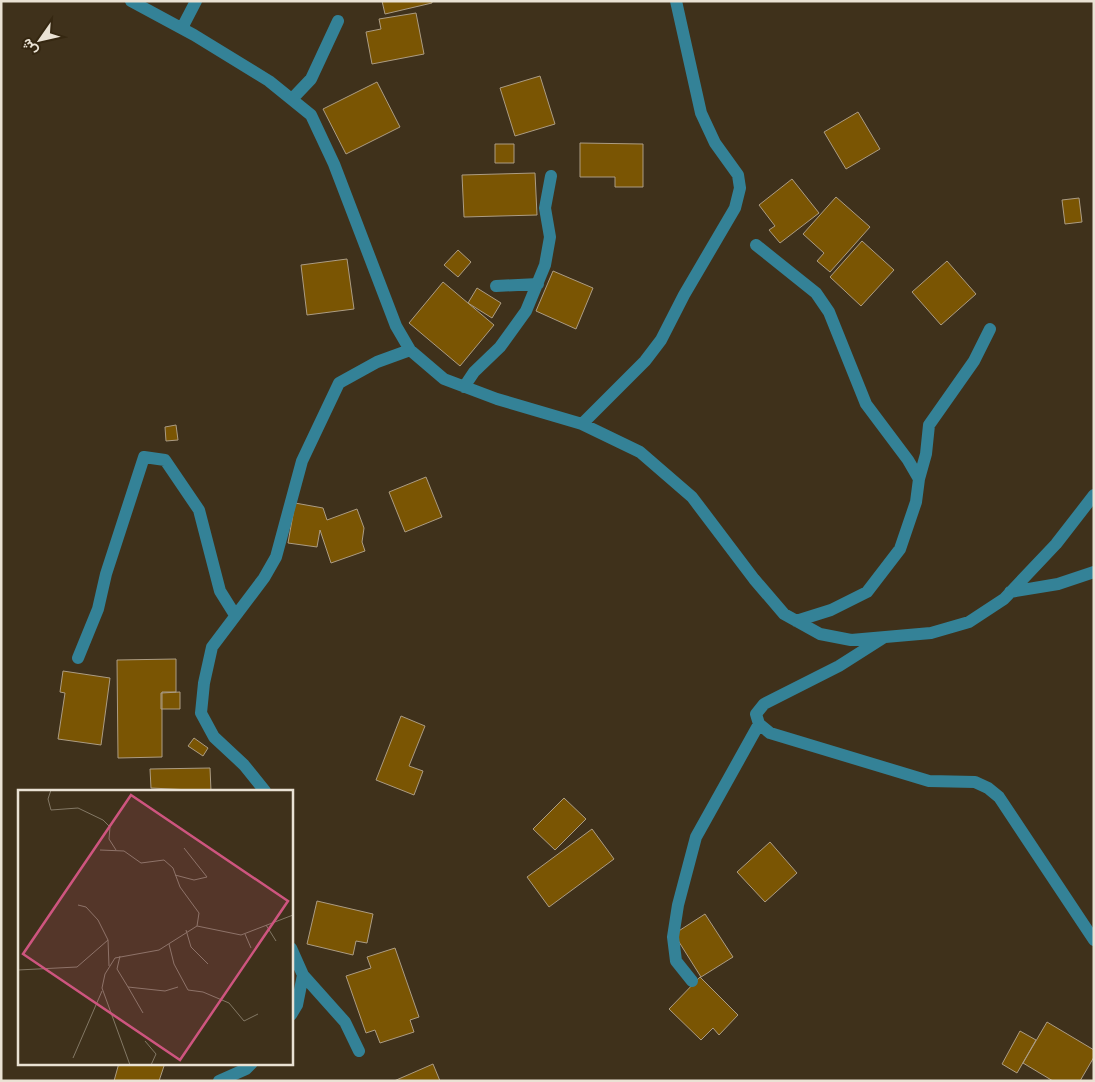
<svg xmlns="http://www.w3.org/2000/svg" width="1095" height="1082" viewBox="0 0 1095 1082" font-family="'Noto Sans',Vazirmatn,sans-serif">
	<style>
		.building { fill: #7a5503; stroke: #ac9c83 }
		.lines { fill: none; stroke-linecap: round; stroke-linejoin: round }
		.minor { stroke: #348297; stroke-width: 12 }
		.inset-road { fill: none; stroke: #837865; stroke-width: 1 }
		.view { fill: #ce557f; fill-opacity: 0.15; stroke: #ce557f; stroke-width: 2.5 }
		.inset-edge { fill: none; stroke: #eae2d4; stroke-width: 2.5 }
	</style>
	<rect width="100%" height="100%" fill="#3f311b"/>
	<path class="building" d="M382,1H432V3L385,14Z
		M416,13L424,54L372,64L366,32L381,29L379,19Z
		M540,76L555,124L515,136L500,88Z
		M377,82L400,127L346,154L323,109Z
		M858,112L880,149L846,169L824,132Z
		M580,143L643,144V187H615V177H580Z
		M495,144H514V163H495Z
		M535,173L537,215L464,217L462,175Z
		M792,179L819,213L780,243L769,230L775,226L759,205Z
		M836,197L870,227L830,272L817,261L824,253L803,234Z
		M1079,198L1082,222L1065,224L1062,200Z
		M862,241L894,270L861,306L830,277Z
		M458,250L471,262L458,277L444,265Z
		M347,259L354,309L307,315L301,265Z
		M947,261L976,294L941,325L912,292Z
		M553,271L593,288L576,329L536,311Z
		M443,282L494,325L460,366L409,323Z
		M477,288L501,303L492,318L468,303Z
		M176,425L178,440L166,441L165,427Z
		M426,477L442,517L405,532L389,492Z
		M295,503L323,508L327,520L357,509L364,528L362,542L365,551L331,563L320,530L317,547L288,543Z
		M176,659V692H162V757L118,758L117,660Z
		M63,671L110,678L101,745L58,739L65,693L60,692Z
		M180,692V709H161V693Z
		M401,716L425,726L409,766L423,771L414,795L376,780Z
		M194,738L208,748L203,756L188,746Z
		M210,768L211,791L151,788L150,769Z
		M564,798L586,819L555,850L533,829Z
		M592,829L614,859L549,907L527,877Z
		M770,842L797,873L765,902L737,872Z
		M317,901L373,914L367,943L356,941L353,955L307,944Z
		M705,914L733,957L701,977L674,934Z
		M395,948L419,1017L410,1020L414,1032L380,1043L375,1030L366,1033L346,976L371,968L367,957Z
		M700,977L738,1015L719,1035L713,1028L701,1040L669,1009Z
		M1047,1022L1094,1050V1057L1080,1081H1053L1023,1063Z
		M1020,1031L1036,1040L1017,1073L1002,1064Z
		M119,1063H165L159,1081H114Z
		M433,1064L440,1081H394Z"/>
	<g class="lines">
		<path class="minor" d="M131,1L194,35L269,81L311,115L334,164L396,326L410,350L444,379L497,399L582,424L640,452L692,497L754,579L784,614L820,634L851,640L931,633L969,622L1004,599L1056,544L1094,495
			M182,28L196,1
			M292,99L311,79L338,21
			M756,245L816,293L829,312L866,404L908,460L919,479L916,502L900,549L867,592L831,610L796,621
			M496,286L538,284
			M464,387L474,372L500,347L526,311L545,265L550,237L545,208L551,176
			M582,424L645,361L661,340L684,295L735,208L740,188L738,175L715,143L701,113L676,1
			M919,479L926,454L929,425L974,361L990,329
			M1010,592L1058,584L1094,572
			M883,638L839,666L764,704L756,714L759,724L770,733L929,781L975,782L988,788L999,797L1094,940
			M78,658L98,609L106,574L144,457L165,460L199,510L220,591L235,615
			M265,791L244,765L214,737L201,713L204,683L212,647L264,578L276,557L302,461L339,383L377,362L410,350
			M291,948L303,975L345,1022L359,1051
			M692,981L676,961L673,937L678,905L696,837L759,724
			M291,1015L297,1005L303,975
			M219,1081L246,1069L252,1063"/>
	</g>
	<g transform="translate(18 790)">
		<rect width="275" height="275" fill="#3f311b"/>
		<path class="inset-road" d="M33,0L30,9L33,20L60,18L85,30L92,37L91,49L98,60M82,60L106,61L123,73L146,70L155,78L162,97L181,123L179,136M157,85L176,90L189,87L166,58M60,115L68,117L80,130L90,150M248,135L258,151M168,140L173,157L190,174M227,144L233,158M151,154L156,174L170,200L185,202L211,213L226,231L240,224M102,166L99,179L110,197L147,201L160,197M0,180L59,177L90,150L91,176M110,197L125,223M127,251L138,264L133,275M55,268L84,201M112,275L84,198L87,184L97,168L141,160L179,136L223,145L275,125"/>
		<path class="view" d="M113,5L270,111L162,270L5,164Z"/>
		<rect width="275" height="275" class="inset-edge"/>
	</g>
	<rect width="1095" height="1082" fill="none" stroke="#eae2d4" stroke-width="5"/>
	<g transform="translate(40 40) rotate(236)" stroke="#352711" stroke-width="4" paint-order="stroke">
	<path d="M0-4L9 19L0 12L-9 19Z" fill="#eae2d4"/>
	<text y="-8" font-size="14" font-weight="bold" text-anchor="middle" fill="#eae2d4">ش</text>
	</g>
</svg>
